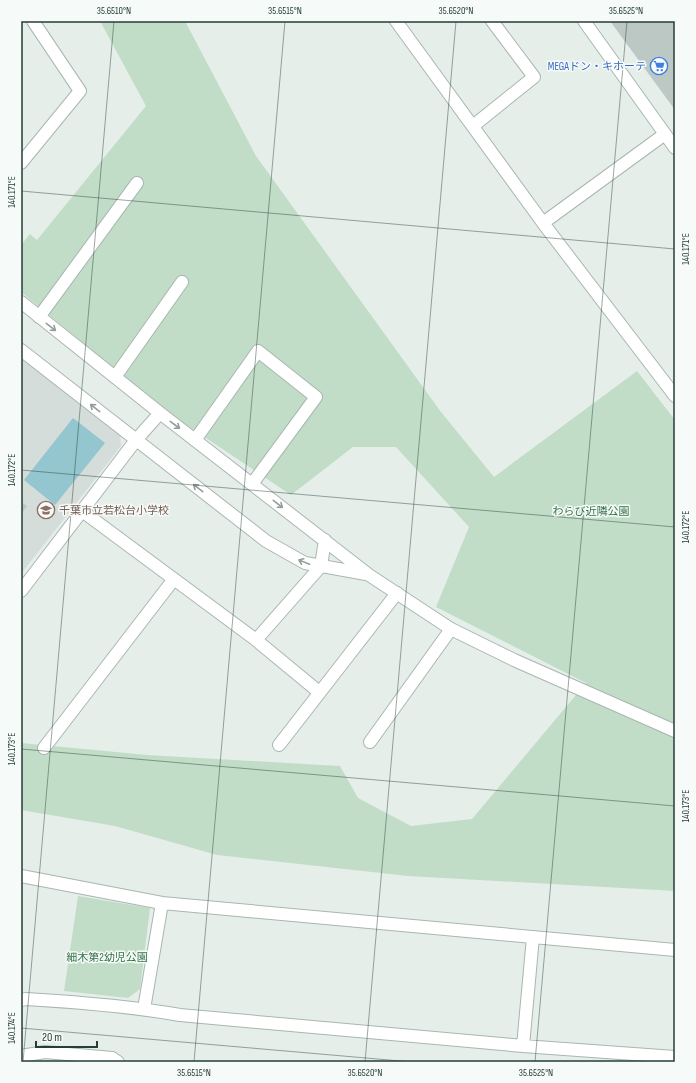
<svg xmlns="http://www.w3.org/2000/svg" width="696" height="1083" viewBox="0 0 696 1083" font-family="'Sofia Sans Condensed','Noto Sans JP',sans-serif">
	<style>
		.built { fill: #d4ddd9 }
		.green { fill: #c1ddc7 }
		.water { fill: #93c6ce }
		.building { fill: #bbc8c3 }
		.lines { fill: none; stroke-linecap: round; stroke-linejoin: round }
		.lane-casing { stroke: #a9b6b1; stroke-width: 14 }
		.street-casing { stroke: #a9b6b1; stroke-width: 14 }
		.secondary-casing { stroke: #a5b8b1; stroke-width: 14 }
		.lane { stroke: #fff; stroke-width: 12 }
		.street { stroke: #fff; stroke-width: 12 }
		.secondary { stroke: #fff; stroke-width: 12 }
		.oneway { stroke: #929e9b }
		.ticks { fill: none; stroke: #263e37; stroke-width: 1; stroke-opacity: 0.45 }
		.labels { text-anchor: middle; stroke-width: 3; stroke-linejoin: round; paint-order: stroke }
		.shop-label { font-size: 11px; fill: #366cbe; stroke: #f6faf8; text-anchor: end }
		.education-label { font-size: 11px; fill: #785e54; stroke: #f6faf8; text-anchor: start }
		.park-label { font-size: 11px; fill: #337249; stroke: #f6faf8 }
		.neatline { fill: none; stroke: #263e37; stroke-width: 1.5 }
		.ticks-label { font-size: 10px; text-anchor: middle; fill: #263e37 }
	</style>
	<rect width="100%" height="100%" fill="#e6eeea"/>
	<path class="built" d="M21,356L120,434L121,446L21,574Z"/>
	<path class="green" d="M100,21H185L256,156L441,412L494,477L637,371L675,420V891L408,876L217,855L115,826L21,810V743L147,755L340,766L358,798L411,826L472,819L586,683L436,607L469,527L396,447H353L291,495L170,414L21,292V245L30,234L37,240L146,106Z
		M78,896L150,908L140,989L128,998L64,991Z"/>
	<path class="water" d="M73,418L105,443L55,505L24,480Z"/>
	<path class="building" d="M610,21H675V110Z
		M21,502L27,506L21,514Z"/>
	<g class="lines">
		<defs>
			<path id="lane" d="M39,317L137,183
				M115,377L182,282
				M195,440L258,351L316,397L252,484
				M370,742L451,629
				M279,745L397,593"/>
			<path id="street" d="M396,21L543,223L675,396
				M473,126L534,77L492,21
				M21,163L80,91L33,21
				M543,223L665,134
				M21,302L160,413L369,575L451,629L514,660L675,731
				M21,350L266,541L305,563L366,574
				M82,511L256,640L319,692
				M21,591L136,440L160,413
				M256,640L321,566L325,540
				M44,748L174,579
				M21,876L162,903L675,950
				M21,1000L26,999C77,1002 129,1006 180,1015L523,1046L675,1057
				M144,1009L162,903
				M523,1046L533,937"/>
			<path id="secondary" d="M584,21L675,148
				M21,1056L45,1052L112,1058L118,1062"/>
		</defs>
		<use href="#lane" class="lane-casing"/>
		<use href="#street" class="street-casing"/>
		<use href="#secondary" class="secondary-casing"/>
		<use href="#lane" class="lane"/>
		<use href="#street" class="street"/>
		<use href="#secondary" class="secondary"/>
	</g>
	<defs><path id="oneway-shaft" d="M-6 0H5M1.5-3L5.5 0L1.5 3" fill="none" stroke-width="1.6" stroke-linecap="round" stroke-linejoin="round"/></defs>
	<g class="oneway">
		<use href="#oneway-shaft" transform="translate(51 327) rotate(38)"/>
		<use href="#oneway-shaft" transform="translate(95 408) rotate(-142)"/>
		<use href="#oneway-shaft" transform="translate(175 425) rotate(37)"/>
		<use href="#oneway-shaft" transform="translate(198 488) rotate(-142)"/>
		<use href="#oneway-shaft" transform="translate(278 504) rotate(38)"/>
		<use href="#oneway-shaft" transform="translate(304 562) rotate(-158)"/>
	</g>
	<path class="ticks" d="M21,191L675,249M21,470L675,527M21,749L675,806M21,1028L412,1062M23,1062L114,21M194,1062L285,21M365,1062L456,21M535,1062L627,21"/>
	<defs>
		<symbol id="supermarket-ring" viewBox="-11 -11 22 22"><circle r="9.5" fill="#f6faf8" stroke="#3f7fe0" stroke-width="1.5"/><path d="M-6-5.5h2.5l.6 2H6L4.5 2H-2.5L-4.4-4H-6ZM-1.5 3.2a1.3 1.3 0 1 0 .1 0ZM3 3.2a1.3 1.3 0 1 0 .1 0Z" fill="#3f7fe0"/></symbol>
		<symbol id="school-ring" viewBox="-11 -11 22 22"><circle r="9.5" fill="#f6faf8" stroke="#8d6e63" stroke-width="1.5"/><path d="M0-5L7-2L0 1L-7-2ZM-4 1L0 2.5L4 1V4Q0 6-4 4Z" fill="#8d6e63"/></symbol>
	</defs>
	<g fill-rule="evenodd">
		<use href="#supermarket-ring" x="649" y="56" width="20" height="20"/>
		<use href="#school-ring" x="36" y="500" width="20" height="20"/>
	</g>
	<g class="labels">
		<g class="shop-label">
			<text x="646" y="70">MEGAドン・キホーテ</text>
		</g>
		<g class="education-label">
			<text x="59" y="514">千葉市立若松台小学校</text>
		</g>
		<g class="park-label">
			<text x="591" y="515">わらび近隣公園</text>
			<text x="107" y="961">細木第2幼児公園</text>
		</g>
	</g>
	<rect width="696" height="1083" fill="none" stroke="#f6faf8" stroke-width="44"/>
	<path d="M36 1041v6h61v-6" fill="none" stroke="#263e37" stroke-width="2"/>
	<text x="42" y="1041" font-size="12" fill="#263e37" stroke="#f6faf8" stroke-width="3" paint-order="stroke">20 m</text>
	<rect x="22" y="22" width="652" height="1039" class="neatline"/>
	<g class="ticks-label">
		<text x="114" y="14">35.6510°N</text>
		<text x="285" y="14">35.6515°N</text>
		<text x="456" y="14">35.6520°N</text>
		<text x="626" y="14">35.6525°N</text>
		<text transform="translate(11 192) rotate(-90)" y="4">140.171°E</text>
		<text transform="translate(685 249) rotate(-90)" y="4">140.171°E</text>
		<text transform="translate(11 470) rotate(-90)" y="4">140.172°E</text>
		<text transform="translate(685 527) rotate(-90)" y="4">140.172°E</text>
		<text transform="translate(11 749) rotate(-90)" y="4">140.173°E</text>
		<text transform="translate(685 806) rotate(-90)" y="4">140.173°E</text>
		<text transform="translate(11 1028) rotate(-90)" y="4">140.174°E</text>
		<text x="194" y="1076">35.6515°N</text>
		<text x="365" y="1076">35.6520°N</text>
		<text x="536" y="1076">35.6525°N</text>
	</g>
</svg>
